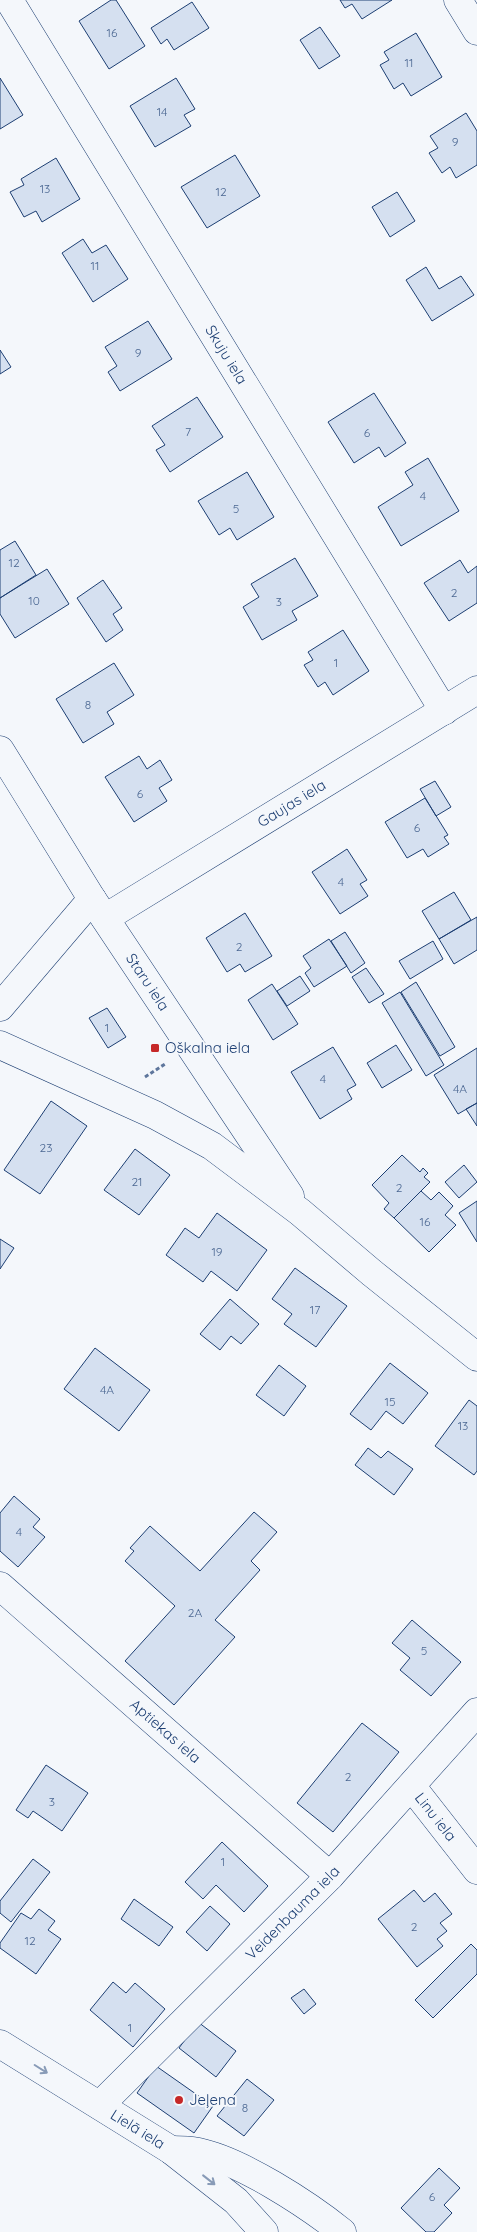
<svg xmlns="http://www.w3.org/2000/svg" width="477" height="2232" viewBox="0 0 477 2232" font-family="Quicksand,sans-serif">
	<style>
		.building { fill: #d5e0f0; stroke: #1d3f73 }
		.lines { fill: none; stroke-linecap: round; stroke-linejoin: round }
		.street-casing { stroke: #1d3f73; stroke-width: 29 }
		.primary-casing { stroke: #1d3f73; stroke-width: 29 }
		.path { stroke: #5e769c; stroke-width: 3; stroke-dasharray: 4 2.5; stroke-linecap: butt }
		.street { stroke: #f4f7fb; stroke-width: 28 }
		.primary { stroke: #f4f7fb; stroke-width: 28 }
		.oneway { stroke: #889bb7 }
		.poi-dot { fill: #c62828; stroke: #f4f7fb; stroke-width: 2 }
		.labels { text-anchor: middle; stroke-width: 4; stroke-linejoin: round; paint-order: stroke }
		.number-label { font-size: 12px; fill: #4b6792 }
		.street-label { font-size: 15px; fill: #1d3f73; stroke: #f4f7fb }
		.poi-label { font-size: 15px; fill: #1d3f73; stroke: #f4f7fb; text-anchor: start }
	</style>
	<rect width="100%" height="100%" fill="#f4f7fb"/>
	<path class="building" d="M111,0H116L145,46L109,69L79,21Z
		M340,0H392L362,19L352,4L345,8Z
		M192,2L209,28L174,50L167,39L161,44L151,28Z
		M320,27L340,56L319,69L300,40Z
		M416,33L442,77L411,96L403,83L394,89L380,65L389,60L384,52Z
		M0,78L23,115L0,129Z
		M176,78L195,109L184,115L191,126L155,147L130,106Z
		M466,113L477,131V165L456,178L450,167L442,173L429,153L438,148L430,136Z
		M235,155L260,196L207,228L181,187Z
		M56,158L80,199L42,222L36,211L24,217L10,192L24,185L21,179Z
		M397,192L415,221L390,237L372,207Z
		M83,239L92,253L106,245L128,279L93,302L62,253Z
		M426,267L439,289L461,276L474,295L432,321L406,280Z
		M148,321L172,359L120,391L108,372L117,366L105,347Z
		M0,350L11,367L0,374Z
		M374,393L406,443L385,457L379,447L354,463L328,422Z
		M197,397L223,437L170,472L156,450L165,445L152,426Z
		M428,458L459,511L401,546L378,507L413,485L405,472Z
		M247,472L274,517L237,540L230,528L219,535L198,501Z
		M15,541L36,575L0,598V550Z
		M295,558L318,596L292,611L297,620L262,640L243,607L259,597L251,584Z
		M460,560L468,573L477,566V603L449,621L424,583Z
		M47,569L69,604L15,638L0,614V598Z
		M103,580L122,608L113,614L123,630L106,642L77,598Z
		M343,630L369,671L333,695L325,682L318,687L304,665L313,660L308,652Z
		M114,663L134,695L107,712L114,724L83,743L56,699Z
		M139,756L147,769L160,760L172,780L159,788L167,801L134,822L105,777Z
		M435,781L451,807L436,816L420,789Z
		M425,798L448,835L444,837L449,844L428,857L423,849L407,858L385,822Z
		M347,849L367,880L360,884L368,896L340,914L312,872Z
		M454,892L471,920L439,939L422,911Z
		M245,913L272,956L245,972L240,964L227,972L206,938Z
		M477,917V950L454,964L439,939Z
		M345,932L365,963L351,973L331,941Z
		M329,939L347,966L314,987L305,973L311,968L303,956Z
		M433,941L443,959L410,979L399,961Z
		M366,968L384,994L369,1003L352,977Z
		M300,976L310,991L287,1006L277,991Z
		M416,982L455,1047L440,1056L401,992Z
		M272,984L298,1024L273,1040L248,1000Z
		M400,992L444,1065L426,1076L382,1003Z
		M107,1008L126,1037L108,1048L89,1018Z
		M396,1045L412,1070L382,1088L367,1063Z
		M333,1047L356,1085L347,1090L352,1099L320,1119L291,1072Z
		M477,1048V1103L458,1114L434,1075Z
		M51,1101L87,1126L40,1194L4,1170Z
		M477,1103V1126L466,1109Z
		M135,1149L170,1175L139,1215L104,1190Z
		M402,1155L420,1172L423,1168L428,1173L424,1177L430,1182L394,1218L384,1209L389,1203L372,1185Z
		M464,1165L477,1182L459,1198L445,1182Z
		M421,1191L431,1200L439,1192L453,1206L445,1215L456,1225L429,1252L394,1218Z
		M477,1201V1242L459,1213Z
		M217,1213L267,1250L237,1291L211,1271L203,1282L166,1255L185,1228L199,1238Z
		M0,1239L14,1248L0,1269Z
		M295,1268L347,1306L316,1347L284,1324L292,1314L272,1299Z
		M230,1299L259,1324L241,1344L231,1336L220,1350L200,1334Z
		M95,1348L150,1390L119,1431L64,1389Z
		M390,1363L428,1393L403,1424L386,1411L371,1430L350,1414Z
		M279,1365L306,1386L284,1416L256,1395Z
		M469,1400L477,1406V1471L474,1475L435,1446Z
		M368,1448L381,1458L388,1451L413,1469L394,1495L355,1465Z
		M14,1496L40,1519L33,1527L45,1537L18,1567L0,1551V1513Z
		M254,1512L277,1532L251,1561L260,1570L215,1620L235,1637L174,1705L125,1661L175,1606L125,1561L134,1551L130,1548L150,1526L200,1571Z
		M412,1620L461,1662L431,1696L400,1670L410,1658L392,1643Z
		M362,1723L399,1752L333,1832L297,1803Z
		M46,1765L88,1793L62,1831L33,1811L28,1818L16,1810Z
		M222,1842L268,1886L244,1912L216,1885L203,1899L185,1882Z
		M33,1859L50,1872L11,1922L0,1913V1901Z
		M414,1890L424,1902L435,1893L452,1914L440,1923L447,1931L437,1939L443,1946L417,1967L378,1919Z
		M134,1899L173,1927L159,1946L121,1919Z
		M210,1906L230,1924L207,1951L186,1932Z
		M39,1909L55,1921L48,1930L61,1939L36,1974L0,1948V1943L21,1913L31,1919Z
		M471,1944L477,1950V1974L433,2018L415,2000Z
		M113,1982L126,1993L135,1983L165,2009L133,2047L90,2010Z
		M304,1989L316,2004L304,2014L291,1998Z
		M198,2022L236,2051L216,2077L179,2048Z
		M156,2066L213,2106L194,2133L137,2093Z
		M247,2079L274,2100L244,2136L217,2116Z
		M439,2168L460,2188L444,2205L452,2213L434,2232H426L401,2208Z"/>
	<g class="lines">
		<defs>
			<g id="street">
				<path id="s1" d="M9,0L444,711"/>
				<path d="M458,0L477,31"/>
				<path id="s2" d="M0,750L92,899L290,1196"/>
				<path id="s3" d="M105,918L477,690"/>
				<path d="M0,1007L92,899"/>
				<path d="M0,1045L155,1115L212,1146L300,1212L372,1273L477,1357"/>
				<path id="s4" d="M0,1586L330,1876"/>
				<path id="s5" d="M412,1787L477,1870"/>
				<path id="s6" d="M100,2105L330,1876L477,1712"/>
				<path d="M171,2150C180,2150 189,2150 198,2152C241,2161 307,2204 342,2232"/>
			</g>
			<g id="primary">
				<path id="s7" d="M0,2044L171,2150L236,2201L264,2232"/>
			</g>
		</defs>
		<use href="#street" class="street-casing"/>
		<use href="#primary" class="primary-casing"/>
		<path class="path" d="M145,1077L165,1064"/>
		<use href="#street" class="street"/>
		<use href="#primary" class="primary"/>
	</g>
	<defs><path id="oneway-shaft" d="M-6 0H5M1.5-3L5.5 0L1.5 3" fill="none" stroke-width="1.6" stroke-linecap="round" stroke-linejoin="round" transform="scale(1.25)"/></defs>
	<g class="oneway">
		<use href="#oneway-shaft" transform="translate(41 2069) rotate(32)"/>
		<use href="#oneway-shaft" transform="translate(209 2180) rotate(38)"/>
	</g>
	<g class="poi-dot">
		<rect x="150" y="1043" width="10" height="10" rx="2.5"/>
		<circle cx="179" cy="2100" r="5"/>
	</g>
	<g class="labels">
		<g class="number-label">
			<text x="112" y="37">16</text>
			<text x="409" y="67">11</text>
			<text x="162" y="116">14</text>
			<text x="455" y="146">9</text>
			<text x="45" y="193">13</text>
			<text x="221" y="196">12</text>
			<text x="95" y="270">11</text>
			<text x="138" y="357">9</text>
			<text x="188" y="436">7</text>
			<text x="367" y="437">6</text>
			<text x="423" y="500">4</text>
			<text x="236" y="513">5</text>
			<text x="14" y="567">12</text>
			<text x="454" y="597">2</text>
			<text x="34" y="605">10</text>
			<text x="279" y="606">3</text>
			<text x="336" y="667">1</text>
			<text x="88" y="709">8</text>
			<text x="140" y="798">6</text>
			<text x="417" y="832">6</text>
			<text x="341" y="886">4</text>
			<text x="239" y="951">2</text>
			<text x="107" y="1032">1</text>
			<text x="323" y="1083">4</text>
			<text x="460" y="1093">4A</text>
			<text x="46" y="1152">23</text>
			<text x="137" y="1186">21</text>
			<text x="399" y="1192">2</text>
			<text x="425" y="1226">16</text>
			<text x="217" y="1256">19</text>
			<text x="315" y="1314">17</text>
			<text x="107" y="1394">4A</text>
			<text x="390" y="1406">15</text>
			<text x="463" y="1430">13</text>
			<text x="19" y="1536">4</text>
			<text x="195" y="1617">2A</text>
			<text x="424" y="1655">5</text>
			<text x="348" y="1781">2</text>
			<text x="52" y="1806">3</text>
			<text x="223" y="1866">1</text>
			<text x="414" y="1931">2</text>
			<text x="30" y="1945">12</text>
			<text x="130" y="2032">1</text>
			<text x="245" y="2112">8</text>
			<text x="432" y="2201">6</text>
		</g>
		<g class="street-label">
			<text dy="5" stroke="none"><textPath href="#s1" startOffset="416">Skuju iela</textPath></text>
			<text dy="5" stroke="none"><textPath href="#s3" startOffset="219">Gaujas iela</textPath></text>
			<text dy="5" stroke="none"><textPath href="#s2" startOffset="275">Staru iela</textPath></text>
			<text dy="5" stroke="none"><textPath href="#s4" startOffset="220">Aptiekas iela</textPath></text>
			<text dy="5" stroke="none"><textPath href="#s5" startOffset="38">Linu iela</textPath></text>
			<text dy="5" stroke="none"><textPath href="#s6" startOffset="272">Veidenbauma iela</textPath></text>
			<text dy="5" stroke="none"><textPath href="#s7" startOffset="162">Lielā iela</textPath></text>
		</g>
		<g class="poi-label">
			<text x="165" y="1053">Oškalna iela</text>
			<text x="189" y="2105">Jeļena</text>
		</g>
	</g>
</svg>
